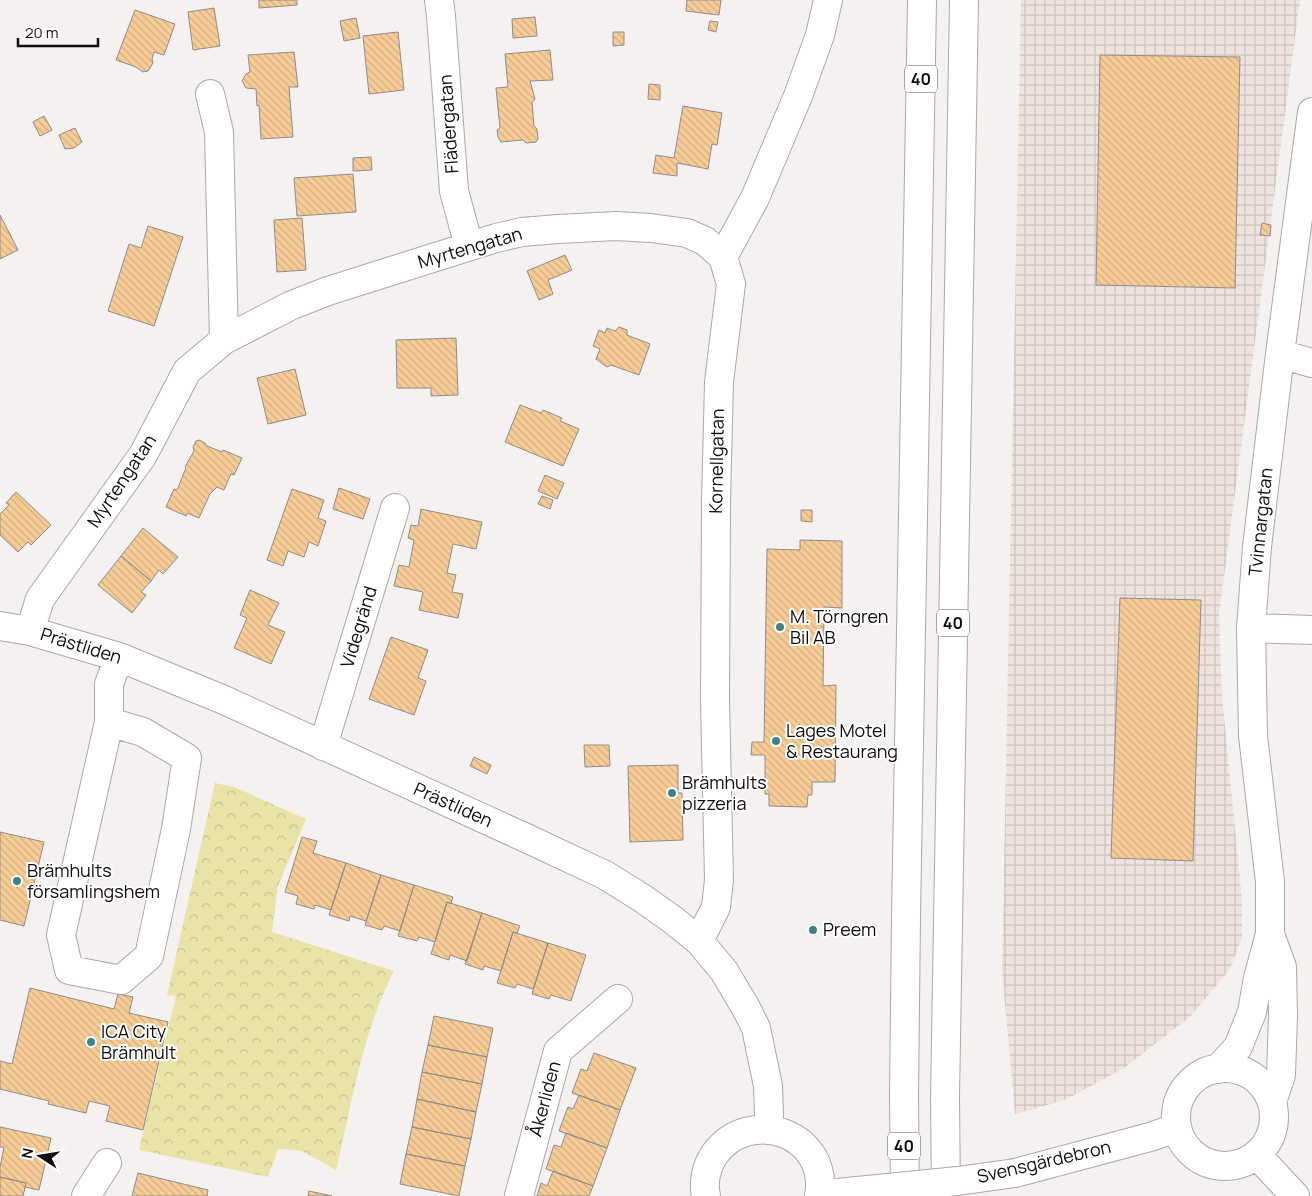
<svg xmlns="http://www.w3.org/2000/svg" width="1312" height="1196" viewBox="0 0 1312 1196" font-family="Manrope,sans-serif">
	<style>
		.industrial { fill: url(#industrial-grid) }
		.park { fill: url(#park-crowns) }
		.building { fill: url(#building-back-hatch); stroke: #8e8c8a }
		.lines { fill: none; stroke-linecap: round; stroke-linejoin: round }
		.minor-casing { stroke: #aba8a6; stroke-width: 30 }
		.highway-casing { stroke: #aba8a6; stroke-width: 30 }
		.minor { stroke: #fff; stroke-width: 28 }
		.highway { stroke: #fff; stroke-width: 28 }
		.minor-bridge-casing { stroke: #aba8a6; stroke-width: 30; stroke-linecap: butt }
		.minor-bridge { stroke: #fff; stroke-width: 28 }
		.poi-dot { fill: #3b8386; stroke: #fff; stroke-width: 2 }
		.labels { text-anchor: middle; stroke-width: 4; stroke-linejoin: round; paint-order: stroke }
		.shield { fill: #fff; stroke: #565554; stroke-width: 1 }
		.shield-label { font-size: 16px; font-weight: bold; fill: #0d0c0b }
		.street-label { font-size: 18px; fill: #0d0c0b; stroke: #fff }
		.poi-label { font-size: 18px; fill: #0d0c0b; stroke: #fff; text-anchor: start }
	</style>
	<defs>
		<pattern id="industrial-grid" width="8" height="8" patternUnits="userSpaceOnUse" patternTransform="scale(1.25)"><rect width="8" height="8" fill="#eee3de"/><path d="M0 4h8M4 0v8" fill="none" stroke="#cbc2bd"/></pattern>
		<pattern id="park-crowns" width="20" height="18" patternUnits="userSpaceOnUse" patternTransform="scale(1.25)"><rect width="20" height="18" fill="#e9e3a7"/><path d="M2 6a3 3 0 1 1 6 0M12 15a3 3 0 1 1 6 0" fill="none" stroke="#c7c28e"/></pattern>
		<pattern id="building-back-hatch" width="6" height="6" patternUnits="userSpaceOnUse" patternTransform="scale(1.25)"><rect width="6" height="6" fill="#f7cc97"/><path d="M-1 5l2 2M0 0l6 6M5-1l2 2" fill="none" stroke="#d3ae81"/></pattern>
	</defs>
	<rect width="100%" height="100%" fill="#f5f1f0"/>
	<path class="industrial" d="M1021,0H1300L1219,615L1222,696L1242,901V938L1230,969L1190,1017L1124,1068L1065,1100L1015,1114L1002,970Z"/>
	<path class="park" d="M215,783L234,787L306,819L278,886L272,932L394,971C362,1033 352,1103 336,1170L302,1151L278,1149L268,1177L139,1150L176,996L167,995Z"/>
	<path class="building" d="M259,0H297V5L259,8Z
		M687,0H721L719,15L686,11Z
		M214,8L220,46L193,50L188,12Z
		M135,10L175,24L164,55L154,52L152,59L153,63L148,71L143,72L136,67L116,60Z
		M535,17L537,36L513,38L512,19Z
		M356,18L360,38L344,41L340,21Z
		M710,21L718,22L716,32L708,30Z
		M398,32L404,90L369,94L363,36Z
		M613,32H624V45L613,46Z
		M550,50L553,80L530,81L535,99L532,102L534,126L537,129L538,139L536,142L526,143L523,140L501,142L498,137L497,130L500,128L496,88L508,87L505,54Z
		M294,52L298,87H289L293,137L261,139L259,105L257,106L256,89L246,88L242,81L246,74L250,72L248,55Z
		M1100,55L1240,57L1235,288L1096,285Z
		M649,84L660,85V100L648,99Z
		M683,106L722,113L717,145L712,144L708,169L677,163V176L653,173L656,155L674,158Z
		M44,116L52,130L40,136L33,122Z
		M75,128L82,142L74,148L65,149L59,135Z
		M371,157L372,170L353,171V158Z
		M353,174L356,212L297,216L294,178Z
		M0,215L18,250L0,259Z
		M302,218L306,270L277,272L274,220Z
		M1262,223L1271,225L1270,236L1260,235Z
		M148,226L183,237L154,326L108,311L129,244L141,248Z
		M565,255L572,270L548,280L553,294L539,300L527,271Z
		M619,327L627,330V335L650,344L639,375L611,365L607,367L596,359L600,349L593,346L599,330L605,333L607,328L615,331Z
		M456,338L458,395L431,396V388H397L396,340Z
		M295,369L306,415L268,424L257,378Z
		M520,405L541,413L543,410L562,418L560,421L579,429L563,466L505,442Z
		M199,440L205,443L207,446L222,452L223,450L242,458L234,475L231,474L224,490L217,487L210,494L199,518L187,513L186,516L166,507L174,489L177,490L186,468L185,467L194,451L193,447L196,441Z
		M545,475L564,483L557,499L538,491Z
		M339,488L370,499L363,519L333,509Z
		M292,489L324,500L318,518L326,521L318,546L309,542L304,557L288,551L283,566L267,560Z
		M16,492L51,525L31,545L28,542L18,552L0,535V514L9,505L6,503Z
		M542,496L553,500L550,509L538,504Z
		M421,509L482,522L476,549L453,544L447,573L456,575L452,592L463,594L458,618L419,610L423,592L394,586L399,565L409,567L414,540L408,538L411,525L418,526Z
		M801,510H812V522L801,521Z
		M143,528L178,557L163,574L159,570L151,581L121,556Z
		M800,540L842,541V608L824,607L823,686L836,685L835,782H812V795H808L807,807L769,806V794H765V755H751L752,742H764L767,549L800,550Z
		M121,556L151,581L141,592L146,595L132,613L98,585Z
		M250,590L279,603L268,625L285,632L271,664L234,648L247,618L240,615Z
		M1120,598L1201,600L1193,861L1111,858Z
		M391,637L428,650L418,678L426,681L414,715L369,699Z
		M584,745H609L610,766L585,767Z
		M474,757L491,765L487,774L470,766Z
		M678,765V793H682L683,840L630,842L628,766Z
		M0,832L44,842L24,926L0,920Z
		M302,837L317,841L313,853L346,863L331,910L315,905L314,909L296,904L298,896L285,892Z
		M346,863L381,875L366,921L350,916L349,921L329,915Z
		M381,875L414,885L400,931L384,926L382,930L365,925Z
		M414,885L453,897L451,904L447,902L435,942L419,937L417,941L398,936Z
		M447,902L482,913L467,961L450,955L449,960L431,954Z
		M482,913L520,926L517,933L513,932L501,971L484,966L483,970L465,964Z
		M513,932L548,943L533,989L517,984L515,988L497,983Z
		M548,943L586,955L571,1001L551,995L549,999L532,994Z
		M30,988L114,1009L118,994L133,997L129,1013L168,1022L143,1130L106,1121L110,1106L89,1101L86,1113L48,1104L49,1101L0,1089V1061L12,1064Z
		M434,1016L493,1028L487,1057L428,1045Z
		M428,1045L487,1057L482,1084L422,1072Z
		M594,1053L636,1068L620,1110L572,1093L581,1069L587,1071Z
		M422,1072L482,1084L476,1112L417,1099Z
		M579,1095L620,1110L607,1148L559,1131L568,1107L573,1109Z
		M417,1099L476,1112L471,1139L412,1127Z
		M0,1127L51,1138L39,1190L25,1187L26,1183L0,1177V1167L4,1147H0Z
		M412,1127L471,1139L465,1166L406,1154Z
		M566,1133L607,1148L593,1186L546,1169L554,1145L561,1147Z
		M406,1154L465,1166L459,1196L400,1184Z
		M553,1171L593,1186L589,1196H537L541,1183L547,1186Z
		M138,1173L208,1190L207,1196H132Z
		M0,1177L26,1183L23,1196H0Z
		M309,1191L332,1196H308Z"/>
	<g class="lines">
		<defs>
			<path id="minor" d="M439,0L441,16L454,191L469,246
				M210,94L219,132L224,340
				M1280,354L1312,363
				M0,626L30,631L119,657L224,700L526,838L605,875L642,898L673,920L699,941L724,971L746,1008L756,1028L768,1086L769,1115L768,1129
				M1251,628L1312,630
				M30,631L40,599L143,455L187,371L224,340L292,305L328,291L496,238L522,232L558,229L616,226L651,228L687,233L705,241L723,257
				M109,722L143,732L187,758L176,829L149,956L121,980L69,970L61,935L109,722V684L119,657
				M323,746L395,508
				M1270,934L1282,967L1283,1016L1281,1075L1272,1102
				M699,941L716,907L719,880L715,701L716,502L719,382L731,284L723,257L755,198L798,96L820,35L828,0
				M1176 1117a49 49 0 1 1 98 0a49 49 0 1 1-98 0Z
				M1218,1069L1238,1047L1252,1012L1258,978L1270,934V882L1253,736L1251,628L1257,547L1280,354L1312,112
				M1257,1155L1295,1196
				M1015,1173L1150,1137L1176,1128
				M86,1196L107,1163
				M519,1196L558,1051L618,999
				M706,1196C703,1183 706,1167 714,1155C750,1105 830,1134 819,1196"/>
			<path id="highway" d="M905,1196L904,1096L906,917L922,0
				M946,1196L945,1097L964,0"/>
		</defs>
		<use href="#minor" class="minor-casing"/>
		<use href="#highway" class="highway-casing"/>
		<use href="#minor" class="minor"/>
		<use href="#highway" class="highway"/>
		<defs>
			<path id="minor-bridge" d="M837,1193L958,1181L1015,1173"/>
		</defs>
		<use href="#minor-bridge" class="minor-bridge-casing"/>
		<use href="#minor-bridge" class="minor-bridge"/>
	</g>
	<g class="poi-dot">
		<circle cx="780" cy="627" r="5"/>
		<circle cx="776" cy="741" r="5"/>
		<circle cx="672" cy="793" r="5"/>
		<circle cx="17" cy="881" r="5"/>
		<circle cx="813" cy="930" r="5"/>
		<circle cx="91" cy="1042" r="5"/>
	</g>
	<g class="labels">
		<g class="shield">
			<rect x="905" y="65.5" width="32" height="27" rx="4"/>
			<rect x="937" y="609.5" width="32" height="27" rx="4"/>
			<rect x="888" y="1132.5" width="32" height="27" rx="4"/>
		</g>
		<g class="shield-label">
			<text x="921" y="85">40</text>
			<text x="953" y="629">40</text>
			<text x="904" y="1152">40</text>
		</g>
		<g class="street-label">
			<text transform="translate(449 124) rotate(-94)" y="6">Flädergatan</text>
			<text transform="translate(470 248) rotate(-16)" y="6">Myrtengatan</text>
			<text transform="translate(717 461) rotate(-89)" y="6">Kornellgatan</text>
			<text transform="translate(122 481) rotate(-56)" y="6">Myrtengatan</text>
			<text transform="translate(1261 522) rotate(-84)" y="6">Tvinnargatan</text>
			<text transform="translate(359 627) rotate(-73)" y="6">Videgränd</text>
			<text transform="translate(81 646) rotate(17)" y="6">Prästliden</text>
			<text transform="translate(453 805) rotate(24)" y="6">Prästliden</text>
			<text transform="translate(545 1099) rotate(-75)" y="6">Åkerliden</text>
			<text transform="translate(1044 1162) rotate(-13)" y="6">Svensgärdebron</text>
		</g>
		<g class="poi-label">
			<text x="790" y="623">M. Törngren<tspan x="790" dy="21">Bil AB</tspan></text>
			<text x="786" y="737">Lages Motel<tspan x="786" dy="21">&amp; Restaurang</tspan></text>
			<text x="682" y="789">Brämhults<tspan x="682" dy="21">pizzeria</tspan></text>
			<text x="27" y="877">Brämhults<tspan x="27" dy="21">församlingshem</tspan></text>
			<text x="823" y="936">Preem</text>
			<text x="101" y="1038">ICA City<tspan x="101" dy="21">Brämhult</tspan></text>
		</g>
	</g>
	<g transform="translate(40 1156) rotate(282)" stroke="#ffffff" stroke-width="4" paint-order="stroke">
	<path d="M0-4L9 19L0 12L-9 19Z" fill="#0d0c0b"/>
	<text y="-8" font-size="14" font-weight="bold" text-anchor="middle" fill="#0d0c0b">N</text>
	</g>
	<path d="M18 38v8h80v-8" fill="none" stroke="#0d0c0b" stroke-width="2.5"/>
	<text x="25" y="38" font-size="15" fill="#0d0c0b" stroke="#ffffff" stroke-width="4" paint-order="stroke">20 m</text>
</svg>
